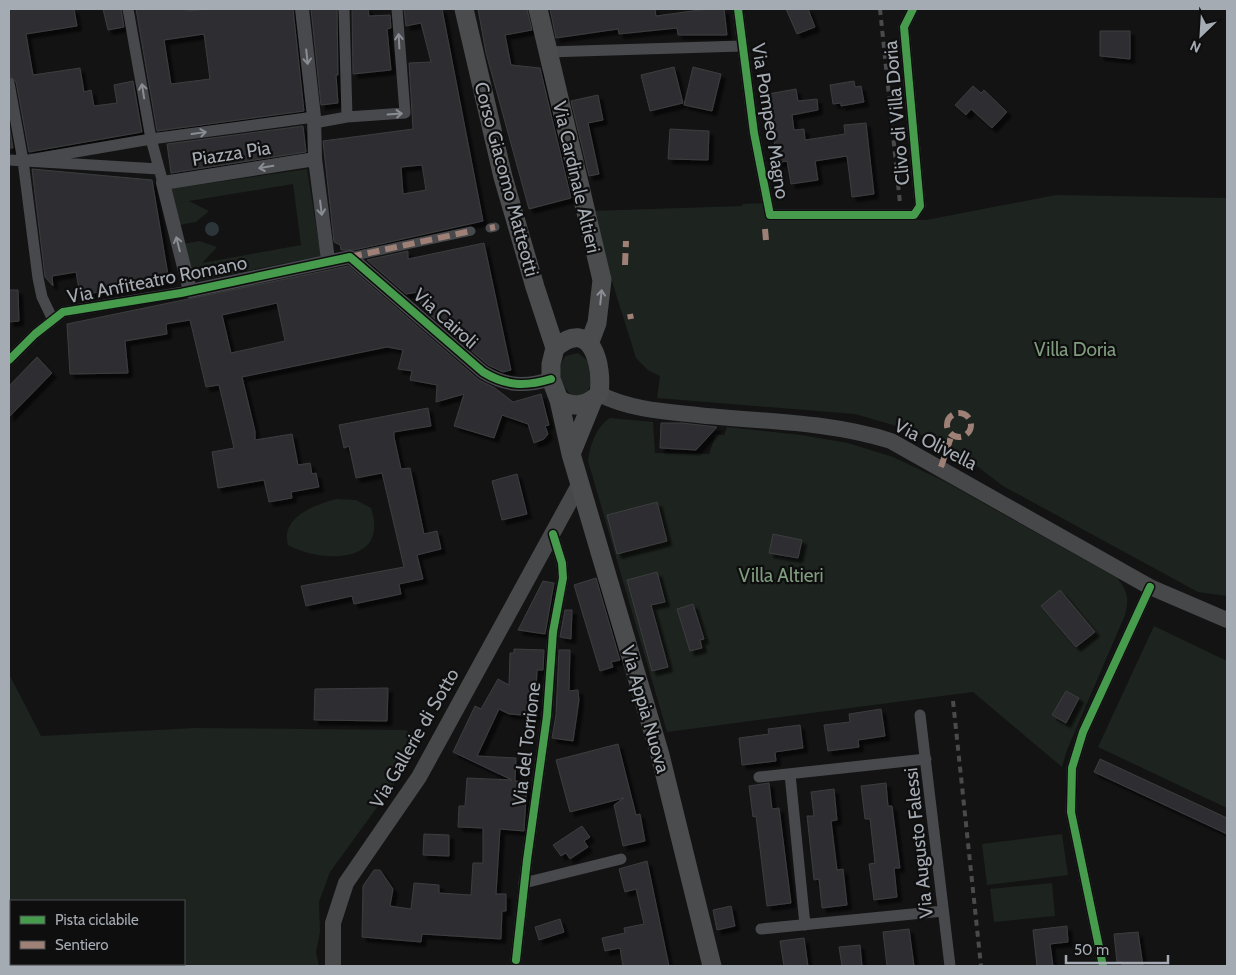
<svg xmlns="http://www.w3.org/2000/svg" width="1236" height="975" viewBox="0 0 1236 975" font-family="Cabin,sans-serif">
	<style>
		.green { fill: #1d231e; fill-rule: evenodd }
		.water { fill: #2c3539 }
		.building { fill: #2f2f30; stroke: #3c3d40; fill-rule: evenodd; filter: url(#shadow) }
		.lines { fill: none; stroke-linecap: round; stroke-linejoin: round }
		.pedestrian { stroke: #48494c; stroke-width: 9 }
		.minor { stroke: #48494c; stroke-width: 11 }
		.tertiary { stroke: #48494c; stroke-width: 14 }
		.secondary { stroke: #47484a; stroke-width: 16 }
		.primary { stroke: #4a4c4e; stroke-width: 19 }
		.rail { stroke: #494a4c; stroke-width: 4; stroke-dasharray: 6 5; stroke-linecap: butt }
		.quiet { stroke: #9e8076; stroke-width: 6; stroke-dasharray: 12 6; stroke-linecap: butt }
		.cycleway-casing { stroke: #0e0e0f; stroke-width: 11 }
		.cycleway { stroke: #469c4c; stroke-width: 8 }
		.oneway { stroke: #898e94 }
		.oneway2 { stroke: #8a8e95 }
		.labels { text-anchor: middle; stroke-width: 4.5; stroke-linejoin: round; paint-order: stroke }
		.street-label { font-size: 19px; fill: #a5abb3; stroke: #0e0e0f }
		.park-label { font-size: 19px; fill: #7f9c7e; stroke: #0e0e0f }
	</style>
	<defs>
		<filter id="shadow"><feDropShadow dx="4.5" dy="4.5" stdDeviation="1" flood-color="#0009"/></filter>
	</defs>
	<rect width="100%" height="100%" fill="#131314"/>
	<path class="green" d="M307,169L321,256L193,282L183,244L199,241L217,247L202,263L301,245L293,184L189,201L209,211L196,222L179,225L169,189Z
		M1056,195L1227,198V596L1198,592L1003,486L949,445L900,427L855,414L657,398L660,376L648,370L636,358L590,211L742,206L743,204L765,203L768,220H926Z
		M578,353L588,361L591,385L585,395L574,396C560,389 555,367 566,356Z
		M610,418L653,422L655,453L709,454L716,434L724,435L727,427L801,435L848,443L893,457L944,481L1117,578C1128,591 1129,599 1125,615L1067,750L1062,767L973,692L667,732L588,461C590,445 596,427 610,418Z
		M337,499L356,500L371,508C390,565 321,563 288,545C280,517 316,504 337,499Z
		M1154,626L1227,661V808L1098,747Z
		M9,674L41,736L196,728L406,730L418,740L416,754L330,872L319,902L320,932L316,952L319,966H9ZM11,901H184V964H11Z
		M1062,834L1068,875L987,885L982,844Z
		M1052,883L1055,916L994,922L990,889Z"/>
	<path class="water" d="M205 229a7 7 0 1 1 14 0a7 7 0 1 1-14 0Z"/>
	<path class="building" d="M9,9H74L77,26L26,34L33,75L80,68L84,92L91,90L94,106L117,103L114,85L133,81L142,132L29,152L16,82L10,76L9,69Z
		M103,9H121L124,27L108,30Z
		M136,9H186V11L209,9H293L304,111L157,131ZM204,34L210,79L171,84L164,40Z
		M311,9H337L338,75H336L338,103L321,105Z
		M352,9H368L369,16L390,15L391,28L387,29L391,70L353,74Z
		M404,9H442L483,221L354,250H341L340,245L334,242L323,141L413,129L409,63L431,62L421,23L406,26ZM422,165L426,190L403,194L401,167Z
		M478,9H527L532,30L505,35L511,65L540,68L571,198L529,209L486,53Z
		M550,9H655L656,16L707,9H724L727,35H678L677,28L619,34L618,29L556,38Z
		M786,9H808L815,27L797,34Z
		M1100,31H1130V59L1100,56Z
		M674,67L683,103L650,111L641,75Z
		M693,67L721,74L712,111L684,105Z
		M854,81L855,87L861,86L864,102L841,106V103L833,104L830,85Z
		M973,86L981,93L984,90L1007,112L992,128L971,109L966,115L955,105Z
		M796,89L798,101L817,99L818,110L792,115L794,130L804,129L805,140L845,134L844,125L866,123L874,194L852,197L847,156L815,161L818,180L791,184L787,161L777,163L774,140L776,126L773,125L768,94Z
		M598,95L603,120L588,123L599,174L589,176L571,101Z
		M9,124L13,148H9Z
		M303,126L306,152L171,173L167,144Z
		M670,129L709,131L708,160L668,159Z
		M32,169L152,180L169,281L80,295L76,272L52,276L53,286L45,277Z
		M484,243L511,370L503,372L488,365L421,307L419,292L406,294L367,260L408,251V259Z
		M348,266L479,380L495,388L513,402L541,394L549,425L545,426L548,434L544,439L534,443L528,424L502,415L494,438L454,426L464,394L436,402L437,385L410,380L412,371L398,369L403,350L387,347L242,377L255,431V440L292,434L298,465L310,463L312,474L316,473L319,487L291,492L292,498L269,502L264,480L218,488L212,452L234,448L219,385L206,387L190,320L166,324L167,334L125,341L128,373L70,374L67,324ZM277,303L285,341L231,353L222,315Z
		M9,290H18L19,321L9,322Z
		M37,357L52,373L9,417V386Z
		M428,408L431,426L394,432V437L401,469L410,468L424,534L437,531L441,549L417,555L423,579L399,584L401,594L354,604L352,596L306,606L301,586L404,567L382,473L356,478L349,446L344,448L339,425Z
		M661,423H682L717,427L696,450L660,448Z
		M517,474L527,514L502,520L492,481Z
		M657,502L667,541L617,554L607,515Z
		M773,534L802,540L798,558L769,553Z
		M657,572L665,602L651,605L668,667L652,671L627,580Z
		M596,578L620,660L611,662L613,667L600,671L574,585Z
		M543,581L554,583L545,634L518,630Z
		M1060,590L1095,632L1076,647L1041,606Z
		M693,604L704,639L700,640L702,648L690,651L677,609Z
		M565,610H572L571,639L560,637Z
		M514,649L544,650L543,670H537L535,716L509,714L499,709L477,756L516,758L515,781L527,782L524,831L500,829L496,894H506V911H502L501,939L422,934L421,942L362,937L363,886L374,870H380L393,889L390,906L411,909L414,883L439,885V893L471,895L473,863H483V828L458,827L459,806H465L467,778L512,780L453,752L475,706L481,709L498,679L509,685L510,653H514Z
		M559,650H570L569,691L578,690L579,700L573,741L552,738L556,715Z
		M388,688L387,721L314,720L315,689Z
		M1066,691L1079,698L1066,723L1052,715Z
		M881,709L885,736L858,740L859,747L828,751L824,725L850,722L849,714Z
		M800,725L803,748L775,752L776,761L742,765L739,738L769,734L768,729Z
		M618,744L636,815L640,814L645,841L623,846L614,805L624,798L570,812L556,760Z
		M1100,759L1227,818V834L1094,772Z
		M769,783L772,809L779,808L791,903L767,906L756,816L753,817L749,786Z
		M886,783L888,806H892L900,868H894L897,897L874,900L869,864L875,863L870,819H865L861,786Z
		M834,789L837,820L831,821L837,870L843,869L847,905L822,908L819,879L814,880L807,816H814L811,792Z
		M582,826L590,837L584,841L588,847L570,859L566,853L561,856L553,845Z
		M424,834L449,835V856L423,855Z
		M647,861L669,966H623L620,948L605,951L602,938L625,933L624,928L644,924L636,889L625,892L619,869Z
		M731,906L735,926L717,930L713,910Z
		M560,919L564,932L539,940L535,927Z
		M1067,926L1068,942L1050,944L1053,966H1037L1033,930Z
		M909,929L914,966H887L883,932Z
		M1138,932L1143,966H1122V962H1117L1114,934Z
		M804,938L808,966H784L780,941Z
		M860,945L862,966H842L839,947Z"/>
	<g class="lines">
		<path class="pedestrian" d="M490,228L495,227
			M350,257L471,231"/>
		<path class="minor" d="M128,9L151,139L163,183
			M344,9L347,117
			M738,9L754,133L770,215H914L920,206L904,27L913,9
			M547,52L742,46
			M9,83L23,161L38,278L42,297L53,320
			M314,123L347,117L405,113L397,9
			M9,160L159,169
			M23,161L151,139L314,117
			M9,360L35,334L63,312L190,291
			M920,715L950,966
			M790,774L805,925
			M759,777L926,759
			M524,883L621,859
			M761,929L943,911
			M516,960L527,860L547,716L553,632L563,578L562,563L553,534
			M1103,966L1071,812L1072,768L1083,732L1150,587"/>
		<path class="tertiary" d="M302,9L314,117L315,159L328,260
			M315,159L163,183L190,291L350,257L483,372C506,386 525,387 551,379"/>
		<path class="secondary" d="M599,394C627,408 657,411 688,414C756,422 825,420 891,441L1150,587L1227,620
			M333,966V923L346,883L419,777L580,483"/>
		<path class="primary" d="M464,9L503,177L535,287L555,348
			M538,9L602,280L597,323L589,344
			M559,400C574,408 587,406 599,394C603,366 592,316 555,348L551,364V379L559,400L571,454L660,755L712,966
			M571,454L593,400"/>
		<path class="rail" d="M880,9L900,203
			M953,701L981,966"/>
		<path class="quiet" d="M490,228L495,227
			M765,229L766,240
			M350,257L471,231
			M625,265L626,241
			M630,314L631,319
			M947 425a12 12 0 1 1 24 0a12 12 0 1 1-24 0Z
			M941,467L952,434"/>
		<defs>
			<path id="cycleway" d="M738,9L754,133L770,215H914L920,206L904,27L913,9
				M9,360L35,334L63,312L181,293L350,257L483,372C506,386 525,387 551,379
				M516,960L527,860L547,716L553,632L563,578L562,563L553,534
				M1103,966L1071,812L1072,768L1083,732L1150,587"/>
		</defs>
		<use href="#cycleway" class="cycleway-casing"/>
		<use href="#cycleway" class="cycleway"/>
	</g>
	<defs><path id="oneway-shaft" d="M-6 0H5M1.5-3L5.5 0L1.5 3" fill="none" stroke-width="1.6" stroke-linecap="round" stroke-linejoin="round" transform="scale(1.25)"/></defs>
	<g class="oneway">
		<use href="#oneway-shaft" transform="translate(399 41) rotate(-93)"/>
		<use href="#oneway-shaft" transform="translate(307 57) rotate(84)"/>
		<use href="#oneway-shaft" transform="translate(143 91) rotate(-99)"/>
		<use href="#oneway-shaft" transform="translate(395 114) rotate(-4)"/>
		<use href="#oneway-shaft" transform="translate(199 133) rotate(-8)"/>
		<use href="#oneway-shaft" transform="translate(266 167) rotate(171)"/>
		<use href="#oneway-shaft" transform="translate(321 208) rotate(83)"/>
		<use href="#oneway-shaft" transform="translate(178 244) rotate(-104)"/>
	</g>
	<use class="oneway2" href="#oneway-shaft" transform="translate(601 297) rotate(-84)"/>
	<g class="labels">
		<g class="street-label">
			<text transform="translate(896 113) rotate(-95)" y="7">Clivo di Villa Doria</text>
			<text transform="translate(771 121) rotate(81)" y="7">Via Pompeo Magno</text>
			<text transform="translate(231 153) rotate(-9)" y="7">Piazza Pia</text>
			<text transform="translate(577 177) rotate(77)" y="7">Via Cardinale Altieri</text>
			<text transform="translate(507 179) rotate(75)" y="7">Corso Giacomo Matteotti</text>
			<text transform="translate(157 279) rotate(-11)" y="7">Via Anfiteatro Romano</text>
			<text transform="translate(446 318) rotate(42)" y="7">Via Cairoli</text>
			<text transform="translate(936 444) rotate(27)" y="7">Via Olivella</text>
			<text transform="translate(646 709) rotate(74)" y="7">Via Appia Nuova</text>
			<text transform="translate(414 738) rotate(-60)" y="7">Via Gallerie di Sotto</text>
			<text transform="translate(526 744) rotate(-83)" y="7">Via del Torrione</text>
			<text transform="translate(918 843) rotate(-96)" y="7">Via Augusto Falessi</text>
		</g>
		<g class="park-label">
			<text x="1075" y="356">Villa Doria</text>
			<text x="781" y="582">Villa Altieri</text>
		</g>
	</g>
	<rect width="1236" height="975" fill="none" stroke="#a5abb3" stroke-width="20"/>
	<rect x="10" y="900" width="175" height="65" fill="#0e0e0f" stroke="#4a4d51"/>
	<rect x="20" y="916" width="25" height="8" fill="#469c4c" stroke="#4a4d51"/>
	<text x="55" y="925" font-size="15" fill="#a5abb3">Pista ciclabile</text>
	<rect x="20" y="941" width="25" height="8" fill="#9e8076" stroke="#4a4d51"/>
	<text x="55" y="950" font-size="15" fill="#a5abb3">Sentiero</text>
	<g transform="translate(1201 35) rotate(205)" stroke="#0e0e0f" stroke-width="4" paint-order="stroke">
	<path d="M0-4L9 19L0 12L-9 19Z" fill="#a5abb3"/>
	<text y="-8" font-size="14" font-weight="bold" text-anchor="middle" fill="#a5abb3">N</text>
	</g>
	<path d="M1066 955v8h102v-8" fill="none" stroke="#a5abb3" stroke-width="2.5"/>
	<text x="1074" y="955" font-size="15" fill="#a5abb3" stroke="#0e0e0f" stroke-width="4" paint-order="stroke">50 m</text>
</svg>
